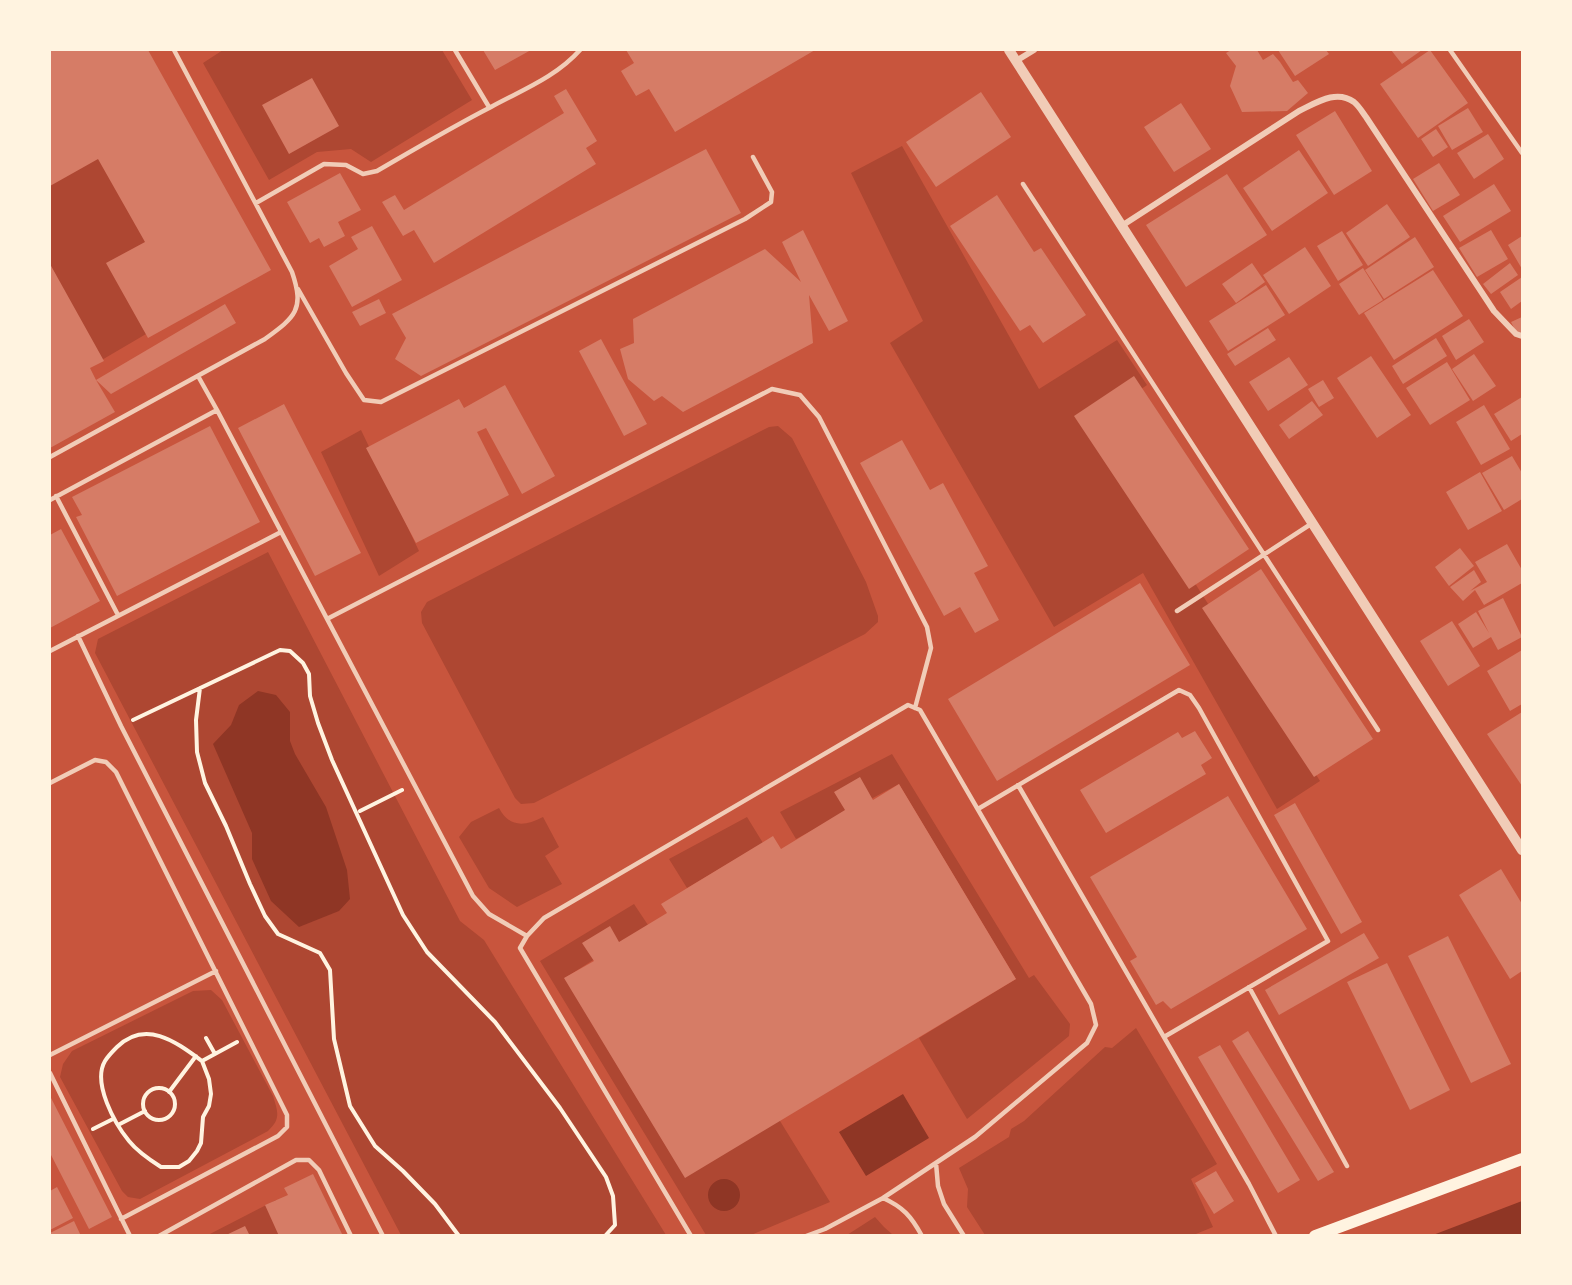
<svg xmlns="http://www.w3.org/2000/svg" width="1572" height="1285" viewBox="0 0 1572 1285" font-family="'Nunito Sans',sans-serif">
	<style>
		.green { fill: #ae4732 }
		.water { fill: #8f3625 }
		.building { fill: #d67c66 }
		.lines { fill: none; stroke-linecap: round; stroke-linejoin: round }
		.path { stroke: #fff3e0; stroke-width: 4 }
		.service { stroke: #f1ccb7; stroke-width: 4.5 }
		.minor { stroke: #f1ccb7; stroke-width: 6 }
		.tertiary { stroke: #f1ccb7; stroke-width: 10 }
		.secondary { stroke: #fff3e0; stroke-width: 12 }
	</style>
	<rect width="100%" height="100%" fill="#c8553d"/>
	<path class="green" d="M223,50H442L472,100L371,162L351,149L317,152L269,180L203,63Z
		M50,71L192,307L66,381L50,371Z
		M902,146L1039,389L1117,340L1147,385L1093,422L1320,781L1277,809L1143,573L1054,627L890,343L923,321L851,173Z
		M778,426L792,438L866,582L878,616V622L865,634L534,803L521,804L515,798L422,623L421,612L427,602L769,427Z
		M361,430L419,551L379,576L321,452Z
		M268,552L460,921L484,940L666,1235H401L95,653L98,639Z
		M892,754L1029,978L1034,975L1070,1024L1069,1036L967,1119L919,1038L1016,979L899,784L796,839L780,812Z
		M499,808C509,827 524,827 543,817L559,847L545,856L562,884L517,907L489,888L459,837L471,822Z
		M747,817L763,843L687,888L669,859Z
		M634,904L648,925L565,978L780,1121L830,1202L751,1235H706L540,961Z
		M211,990L222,1000L273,1096C278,1112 281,1119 268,1131L140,1199L128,1197L122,1191L60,1077L63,1064L72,1051L193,991Z
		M1136,1028L1217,1164L1191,1179L1213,1227L1191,1236L985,1235L967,1207L968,1189L959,1168L1009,1137L1011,1129L1024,1121L1105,1047L1112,1048Z
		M276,1200L292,1236H206Z
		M875,1217L884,1227L893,1235H847Z"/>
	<path class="water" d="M258,691L276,695L290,712V741L295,754L326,807L347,870L350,899L339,911L299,927L271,901L252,859V833L213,744L231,725L239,705Z
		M903,1094L929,1138L866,1176L839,1132Z
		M708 1195a16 16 0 1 1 32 0a16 16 0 1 1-32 0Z
		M1522,1201V1235H1433Z"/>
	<path class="building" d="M50,50H148L271,270L148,338L106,263L145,242L98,159L50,186Z
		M483,50H531L495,70Z
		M626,50H815L675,132L649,89L636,96L621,71L634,63Z
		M1231,50H1257L1263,60L1273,54L1280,62L1293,82L1298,80L1308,93L1287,111L1242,112L1230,86L1236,66L1226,53Z
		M1278,50H1326L1329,54L1295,76Z
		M1391,50H1422L1402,64Z
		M1430,50L1468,103L1418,138L1380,84Z
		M312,78L339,126L289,154L262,105Z
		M566,89L597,141L586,148L596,164L434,263L414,230L403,236L382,202L395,195L404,210L564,113L554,96Z
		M981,92L1011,137L936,187L906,142Z
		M1181,103L1211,149L1174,172L1144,127Z
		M1468,108L1483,132L1452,150L1438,126Z
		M1335,111L1372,171L1334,195L1296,135Z
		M1436,129L1448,147L1433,157L1421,139Z
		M1488,134L1504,159L1474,179L1457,153Z
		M706,149L741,213L421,376L395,359L406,338L392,314Z
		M1299,150L1328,193L1272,231L1243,188Z
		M1439,163L1460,195L1433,211L1413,179Z
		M340,173L361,210L338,222L345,236L324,247L319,238L310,243L287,202Z
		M1227,174L1267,235L1186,287L1146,225Z
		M1494,184L1511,211L1460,242L1443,216Z
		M997,195L1034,252L1041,248L1086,315L1043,343L1030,325L1020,331L950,226Z
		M1387,204L1410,237L1368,266L1346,233Z
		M372,226L402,280L352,307L329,266L358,249L351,237Z
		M803,230L848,321L829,331L809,295L813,343L683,412L662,396L654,401L628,379L620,349L634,343L633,319L765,249L801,282L782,242Z
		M1491,230L1508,259L1477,277L1459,248Z
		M1342,231L1363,265L1338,281L1317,246Z
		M1522,236V269L1508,245Z
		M1415,237L1434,267L1384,299L1365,270Z
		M1305,247L1331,286L1289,314L1263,275Z
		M1252,263L1265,282L1236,303L1222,284Z
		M1510,263L1518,275L1491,294L1483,284Z
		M50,264L104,361L90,368L96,380L225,304L236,323L111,394L96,380L115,412L50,448Z
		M1363,268L1383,300L1359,315L1339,284Z
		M1433,270L1463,316L1394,360L1364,313Z
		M1522,277V301L1511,309L1500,292Z
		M1266,285L1285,315L1228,351L1209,321Z
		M379,299L386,313L360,326L352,312Z
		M1522,317V334L1516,332L1511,322Z
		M1469,319L1484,342L1456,360L1442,336Z
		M1268,328L1276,340L1235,366L1227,354Z
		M1436,338L1447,356L1403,384L1392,366Z
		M601,339L647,424L624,436L579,351Z
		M1474,354L1496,386L1473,401L1452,369Z
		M1371,356L1411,415L1377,438L1337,378Z
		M1289,357L1308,385L1268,411L1249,382Z
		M1447,362L1470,400L1430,425L1406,388Z
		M1134,376L1249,549L1189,589L1074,416Z
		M1323,380L1334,398L1319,407L1308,389Z
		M505,385L555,476L522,494L486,428L477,432L509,495L416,543L366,448L459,399L464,408Z
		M1522,397V434L1511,441L1494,414Z
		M1312,401L1323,415L1289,439L1279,425Z
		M284,404L361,553L315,576L238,428Z
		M1484,405L1510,449L1481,465L1456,422Z
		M210,426L260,522L117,596L76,517L82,515L72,497Z
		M902,440L930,490L943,483L988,566L974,573L999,620L975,633L960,607L944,616L860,463Z
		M1512,456L1522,473V499L1504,510L1482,473Z
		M1480,472L1502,511L1468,530L1446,492Z
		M61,529L100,601L50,628V535Z
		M1507,544L1522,570V583L1484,605L1475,590L1463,601L1450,587L1474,570L1481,582L1470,591L1487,582L1475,562Z
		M1460,548L1474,566L1449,586L1435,567Z
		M1261,569L1373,739L1314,777L1202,608Z
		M1140,583L1190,665L997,781L948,699Z
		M1503,598L1522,637L1498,650L1491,637L1473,648L1458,624L1476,612L1489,633L1478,611Z
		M1452,621L1480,666L1448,686L1420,641Z
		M1522,650V704L1510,711L1487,671Z
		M1522,712V786L1487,734Z
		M1195,731L1212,758L1201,765L1206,774L1106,833L1080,790L1178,732L1182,738Z
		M860,777L873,800L899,784L1016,979L685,1178L564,978L594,961L582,943L610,926L619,942L667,913L661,904L773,836L781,849L845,810L834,792Z
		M1228,796L1307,929L1171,1009L1163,1001L1156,1005L1130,961L1137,957L1090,877Z
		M1295,803L1362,922L1341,934L1274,815Z
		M1501,869L1522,904V971L1510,979L1459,895Z
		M1364,933L1379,958L1279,1015L1265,990Z
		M1448,936L1511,1064L1471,1083L1408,956Z
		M1387,963L1450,1090L1410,1110L1347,982Z
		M1248,1031L1334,1172L1318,1181L1232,1041Z
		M1220,1045L1300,1180L1278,1193L1198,1057Z
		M50,1096L112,1217L89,1229L50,1153Z
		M1216,1171L1234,1201L1214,1214L1195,1183Z
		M313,1174L343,1236H279L265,1205L288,1195L284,1188Z
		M57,1187L73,1218L50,1230V1191Z
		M74,1221L81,1236H50V1233Z
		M245,1226L250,1236H224Z"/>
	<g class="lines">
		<path class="path" d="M200,688L196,720L197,752L205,783L226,826L250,884L265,916L278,934L320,953L330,970L334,1039L350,1106L375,1146L403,1171L435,1204L459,1236
			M133,720L280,650L290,651L303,663L309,674L310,696L318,723L332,760L403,915L427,952L495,1022L560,1108L606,1177L613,1196L615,1225L605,1236
			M360,811L402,790
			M206,1038L215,1054
			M202,1061C176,1042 146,1019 117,1047C113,1051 108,1056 105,1061C92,1083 115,1124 129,1141C137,1151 150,1160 161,1167H179L189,1161L197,1151L201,1143L203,1117L209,1106L211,1094L209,1079L202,1061L237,1042
			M143 1104a16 16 0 1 1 32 0a16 16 0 1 1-32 0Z
			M169,1092L196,1056
			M118,1125L145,1111
			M93,1129L113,1119"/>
		<path class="service" d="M455,50L489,107
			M1450,50L1522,153
			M1023,184L1378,730
			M256,203L324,164L346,165L363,174L377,171C415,149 452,127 491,107C522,90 556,77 580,50
			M298,289L346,373L364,400L381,402L745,219L771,202L772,192L753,157
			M198,376L217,410
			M50,457L265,339C295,317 305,310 292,272L174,50
			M56,496L118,615
			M50,500L217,410L473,896L489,914L527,936
			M1177,611L1311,524
			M327,619L772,389L800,395L819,417L927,627L931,648L915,708
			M78,636L121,726L383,1236
			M50,651L281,532
			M50,783L95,760L106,762L116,772L287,1115V1127L278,1136L121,1219
			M1018,785L1249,1184L1276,1236
			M978,809L1179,690L1190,695L1199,708L1328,941L1164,1037
			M1249,987L1347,1166
			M50,1055L216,971
			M50,1073L130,1236
			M936,1163L938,1186L944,1204L964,1236
			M883,1198C903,1207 911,1216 922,1236
			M159,1236L296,1160H309L319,1170L351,1236
			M691,1236L520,948L527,936L544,918L908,705L920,710L1091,1004L1096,1025L1087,1043L975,1137L883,1198L825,1229L806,1236"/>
		<path class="minor" d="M1016,61L1034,50
			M1123,225L1299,111C1316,103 1336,89 1354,102C1359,106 1363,113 1366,117L1494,311L1516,334L1522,336"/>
		<path class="tertiary" d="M1009,50L1522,850"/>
		<path class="secondary" d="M1315,1236L1522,1159"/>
	</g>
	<rect width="1572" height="1285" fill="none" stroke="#fff3e0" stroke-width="102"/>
</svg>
